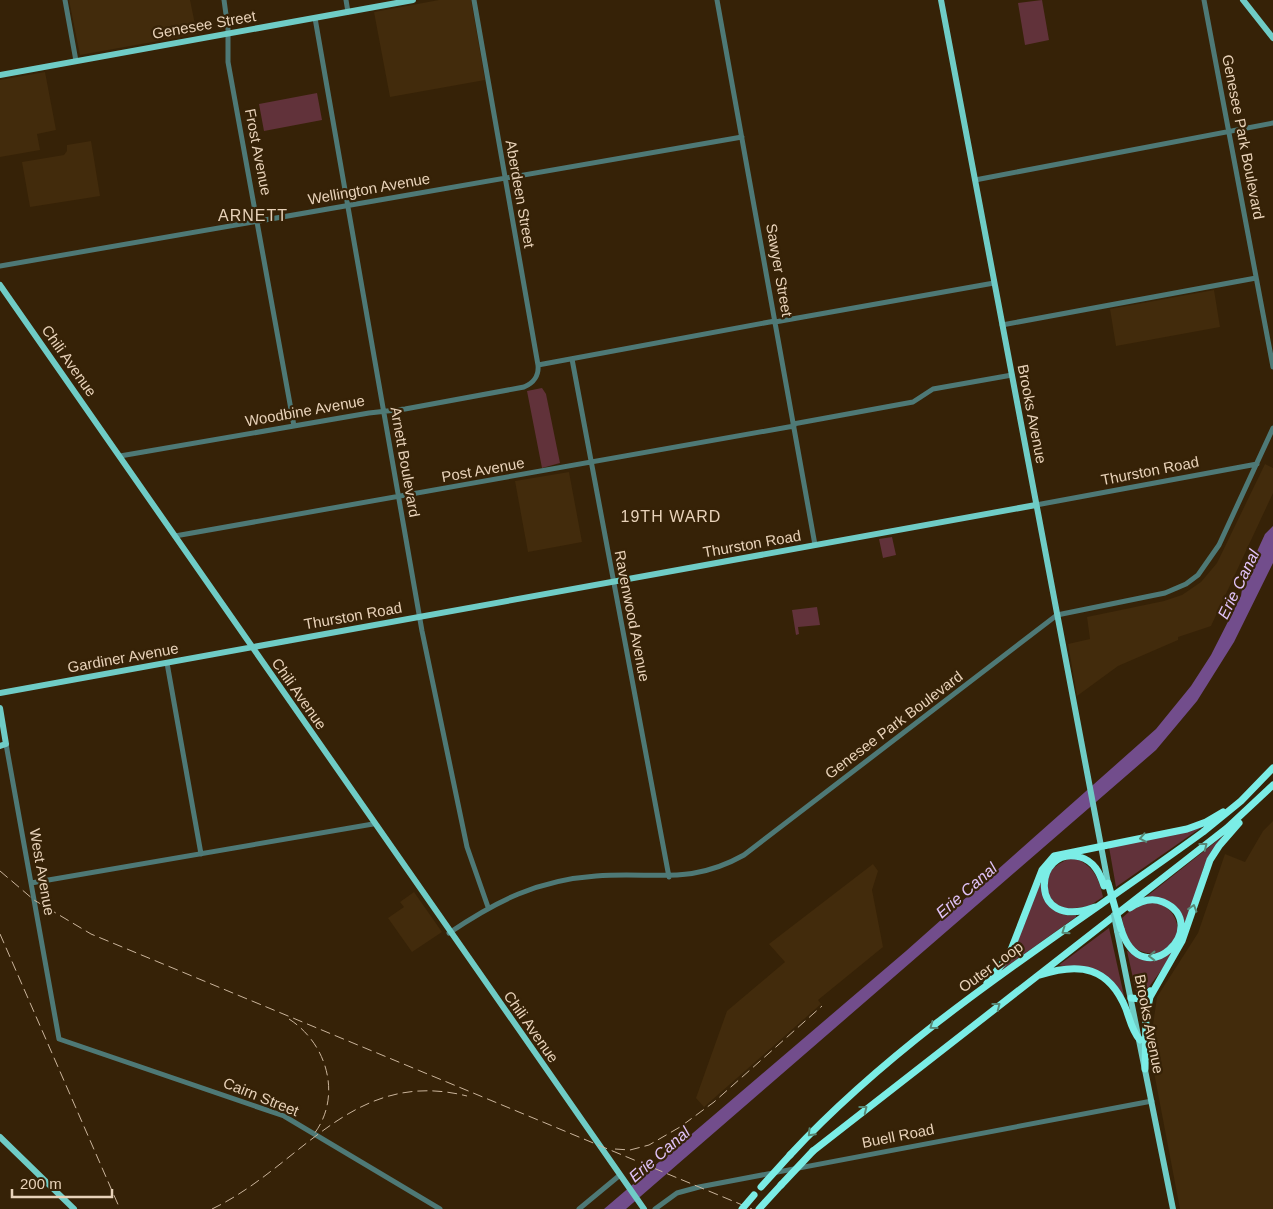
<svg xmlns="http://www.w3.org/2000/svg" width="1273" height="1209" viewBox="0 0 1273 1209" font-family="Arial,sans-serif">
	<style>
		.built { fill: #422b0c }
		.green { fill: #61323a }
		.water { fill: #724d8c }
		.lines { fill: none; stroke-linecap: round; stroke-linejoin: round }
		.minor { stroke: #4e7976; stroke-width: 5 }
		.major { stroke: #6fccc6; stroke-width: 6 }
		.highway { stroke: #7bede6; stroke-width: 7 }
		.rail { stroke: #cab49b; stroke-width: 1; stroke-dasharray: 10 5; stroke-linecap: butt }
		.major-bridge { stroke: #6fccc6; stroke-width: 6 }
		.highway-bridge { stroke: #7bede6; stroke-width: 7 }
		.oneway { stroke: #588876 }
		.labels { text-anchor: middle; stroke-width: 4.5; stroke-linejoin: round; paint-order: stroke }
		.street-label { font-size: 15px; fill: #e8d2b9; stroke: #362207 }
		.neighbourhood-label { font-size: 16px; letter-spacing: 1px; fill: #e8d2b9; stroke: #362207 }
		.water-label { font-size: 16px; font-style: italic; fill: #e1c3f9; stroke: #362207 }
	</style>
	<rect width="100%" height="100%" fill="#362207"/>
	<path class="built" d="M69,0H190L197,34L80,55Z
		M439,0H471L485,80L390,97L374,12Z
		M45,72L56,130L37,134L40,150L0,157V80Z
		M91,141L100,196L30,207L22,162L64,155L67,151V145Z
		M1214,290L1220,327L1116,346L1110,309Z
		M1265,464L1273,468V493L1211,626L1178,637V640L1118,666L1077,696L1068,644L1090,639L1087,617L1164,601L1182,595L1201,582L1217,563Z
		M569,472L582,542L528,552L515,481Z
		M1273,821V1209H1180L1153,1067L1151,1039L1157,997L1198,933L1225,854L1245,862L1263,831Z
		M873,864L878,871L872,890L883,947L818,1000L821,1004L704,1107L696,1098L727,1011L785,962L769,944Z
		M414,892L442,932L412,952L388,918L404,907L400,902Z"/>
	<path class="green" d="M1042,0L1049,40L1025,45L1018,3Z
		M317,93L322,120L264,131L259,104Z
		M542,388L546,394L560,463L542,468L527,391Z
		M892,537L896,555L883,558L879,539Z
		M817,607L820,625L798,627L799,634L796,635L792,610Z
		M1201,826L1202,827L1116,887L1109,847Z
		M1223,836L1204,866L1184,931L1177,911L1146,897Z
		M1073,858C1093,864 1099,878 1103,897L1089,906L1062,910C1058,906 1051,900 1048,895C1040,876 1056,862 1073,858Z
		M1040,884H1041C1046,903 1054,918 1076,915V917L999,972L1013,952Z
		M1149,902C1169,903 1179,917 1178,936L1160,954C1133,954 1127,944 1122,918L1131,910Z
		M1109,928L1126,1005L1110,980L1059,965Z
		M1127,951L1158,958L1172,952L1174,953L1143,995L1137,996Z"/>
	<path class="water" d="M1273,526V563L1234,642L1197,701L1156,750L626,1209H604L906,951L1156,729L1191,686L1211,655L1241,596L1243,582L1265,534Z"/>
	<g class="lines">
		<path class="minor" d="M65,0L76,61
			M224,0L228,29V62L294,426
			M346,0L348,12
			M717,0L815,545
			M1204,0L1273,367
			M315,18L422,631L467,847L488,907
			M975,180L1273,123
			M0,266L742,137
			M775,322L994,283
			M1002,325L1256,278
			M572,359L669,877
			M538,365L775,321
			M793,424L913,402L933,389L1012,375
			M120,456L369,413L405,409L524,387C534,383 539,375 538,365L474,0
			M1036,505L1257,464
			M175,536L794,426
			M167,663L201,854
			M6,744L59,1039L284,1116L440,1209
			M31,883L373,824
			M449,933C496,901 538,880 596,876C653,871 689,886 744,855L1057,615L1165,593L1186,584L1198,575L1219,545L1273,428
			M579,1209L620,1175
			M655,1209L677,1193L699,1187L1152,1101"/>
		<path class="major" d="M941,0L1108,883
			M1243,0L1273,38
			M0,75L413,0
			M0,285L644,1209
			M0,693L1036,505
			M0,708L6,744L0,746
			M1117,931L1173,1209
			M0,1137L74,1209"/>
		<path class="highway" d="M1095,907C1026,933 1034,844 1080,857C1094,861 1100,873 1104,886
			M1121,929C1143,998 1214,924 1163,902C1152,897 1140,901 1130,908
			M1040,975C1080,962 1109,967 1126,1009C1130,1020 1132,1031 1140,1040
			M987,983L1009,955L1042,870L1054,856L1187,829L1206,822L1223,812
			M1131,998L1141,999L1150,991
			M1145,1069L1146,1016L1150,997L1182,941L1210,860L1219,846L1239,823
			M813,1151L1227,828L1273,785
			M790,1155C908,1028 1063,934 1203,832L1241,801L1273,768
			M759,1209L781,1185"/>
		<path class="rail" d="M0,871L34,900L91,934L752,1209
			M0,934L120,1209
			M289,1019C328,1044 342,1097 314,1134
			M615,1149L630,1150L649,1145L680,1127L714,1102L822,1006
			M212,1209C302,1166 352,1067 467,1096"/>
		<path class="major-bridge" d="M1114,915L1117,931"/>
		<path class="highway-bridge" d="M1108,883L1121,929
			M781,1185L813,1151
			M761,1187L790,1155
			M742,1209L754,1195"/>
	</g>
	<defs><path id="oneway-chevron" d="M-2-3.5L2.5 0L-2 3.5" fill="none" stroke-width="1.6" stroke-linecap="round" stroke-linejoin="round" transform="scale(1.25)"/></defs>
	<g class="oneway">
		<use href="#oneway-chevron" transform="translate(1143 838) rotate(169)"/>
		<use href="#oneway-chevron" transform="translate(1204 846) rotate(-38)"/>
		<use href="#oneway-chevron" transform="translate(1193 908) rotate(-73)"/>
		<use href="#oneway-chevron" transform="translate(1065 931) rotate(145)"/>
		<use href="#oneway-chevron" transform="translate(1152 956) rotate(180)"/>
		<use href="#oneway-chevron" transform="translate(997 1006) rotate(-38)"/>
		<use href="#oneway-chevron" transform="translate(933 1026) rotate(144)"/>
		<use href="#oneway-chevron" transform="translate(864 1109) rotate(-38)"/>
		<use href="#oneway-chevron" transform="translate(811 1133) rotate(134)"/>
	</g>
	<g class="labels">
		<g class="street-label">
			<text transform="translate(204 25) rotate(-10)" y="5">Genesee Street</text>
			<text transform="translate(1243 137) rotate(79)" y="5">Genesee Park Boulevard</text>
			<text transform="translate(258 152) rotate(79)" y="5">Frost Avenue</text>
			<text transform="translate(369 189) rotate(-10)" y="5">Wellington Avenue</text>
			<text transform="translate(520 194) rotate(80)" y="5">Aberdeen Street</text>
			<text transform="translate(779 270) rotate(80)" y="5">Sawyer Street</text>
			<text transform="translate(69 361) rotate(55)" y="5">Chili Avenue</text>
			<text transform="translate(305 411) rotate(-10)" y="5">Woodbine Avenue</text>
			<text transform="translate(1032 414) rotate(79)" y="5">Brooks Avenue</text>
			<text transform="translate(405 462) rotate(80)" y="5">Arnett Boulevard</text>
			<text transform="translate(483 470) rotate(-10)" y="5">Post Avenue</text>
			<text transform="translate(1150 471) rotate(-11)" y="5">Thurston Road</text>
			<text transform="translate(752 544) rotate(-10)" y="5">Thurston Road</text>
			<text transform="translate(353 616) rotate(-10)" y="5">Thurston Road</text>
			<text transform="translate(632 616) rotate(79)" y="5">Ravenwood Avenue</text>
			<text transform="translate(123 658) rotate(-10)" y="5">Gardiner Avenue</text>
			<text transform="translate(299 694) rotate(55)" y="5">Chili Avenue</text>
			<text transform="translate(894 725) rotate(-37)" y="5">Genesee Park Boulevard</text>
			<text transform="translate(42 872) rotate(80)" y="5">West Avenue</text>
			<text transform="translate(991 967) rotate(-36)" y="5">Outer Loop</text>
			<text transform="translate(1149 1024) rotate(79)" y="5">Brooks Avenue</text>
			<text transform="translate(531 1027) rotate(55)" y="5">Chili Avenue</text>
			<text transform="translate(261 1097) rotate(22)" y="5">Cairn Street</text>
			<text transform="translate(898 1136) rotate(-11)" y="5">Buell Road</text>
		</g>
		<g class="neighbourhood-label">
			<text x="253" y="221">ARNETT</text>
			<text x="671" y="522">19TH WARD</text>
		</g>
		<g class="water-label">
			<text transform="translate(1238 584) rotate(-64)" y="6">Erie Canal</text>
			<text transform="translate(966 890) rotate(-41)" y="6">Erie Canal</text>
			<text transform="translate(659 1154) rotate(-41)" y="6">Erie Canal</text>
		</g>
	</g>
	<path d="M12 1189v8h100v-8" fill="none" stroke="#e8d2b9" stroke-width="2.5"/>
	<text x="20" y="1189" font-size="15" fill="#e8d2b9" stroke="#362207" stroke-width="4" paint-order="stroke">200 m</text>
</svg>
